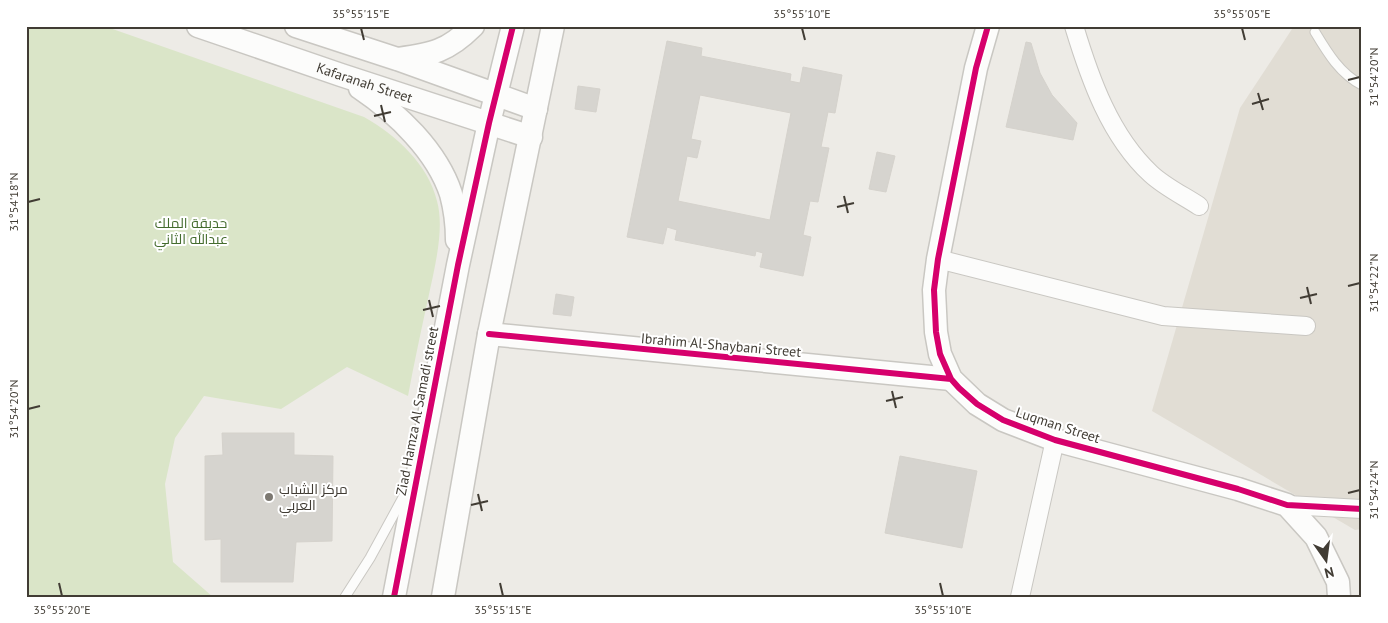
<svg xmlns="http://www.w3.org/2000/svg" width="1388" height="623" viewBox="0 0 1388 623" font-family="'PT Sans',Cairo,sans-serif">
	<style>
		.residential { fill: #e1ddd4 }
		.green { fill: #dae5c8 }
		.building { fill: #d6d4cf; stroke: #d5d2cc; fill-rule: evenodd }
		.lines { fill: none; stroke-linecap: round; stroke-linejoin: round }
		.service-casing { stroke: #c9c7c2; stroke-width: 11 }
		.minor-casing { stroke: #c9c7c2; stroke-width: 20 }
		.tertiary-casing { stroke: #c9c7c2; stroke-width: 25 }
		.service { stroke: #fcfcfb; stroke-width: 9 }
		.minor { stroke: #fcfcfb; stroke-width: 18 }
		.tertiary { stroke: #fcfcfb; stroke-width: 22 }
		.cycleway-casing { stroke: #fff; stroke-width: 9 }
		.cycleway { stroke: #d6006c; stroke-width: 6 }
		.ticks { fill: none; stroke: #413c34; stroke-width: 2 }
		.poi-dot { fill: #7d7972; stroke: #fff; stroke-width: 2 }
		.labels { text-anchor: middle; stroke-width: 4; stroke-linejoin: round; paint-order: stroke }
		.street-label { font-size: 14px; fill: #413c34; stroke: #fff }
		.park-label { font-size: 14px; fill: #446c2e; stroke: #fff }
		.poi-label { font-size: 14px; fill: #413c34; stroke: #fff; text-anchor: start }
		.neatline { fill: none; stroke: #413c34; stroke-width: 2 }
		.ticks-label { font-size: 12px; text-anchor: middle; fill: #413c34 }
	</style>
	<rect width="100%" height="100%" fill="#edebe6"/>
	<path class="residential" d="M1294,26H1362V529L1355,530L1152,411L1240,108Z"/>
	<path class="green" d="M26,26H104L364,117C396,135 428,164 437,201C445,230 434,270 428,299C421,331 414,363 408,396L347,367L281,409L204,396L175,438L165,484L173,562L213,597H26Z"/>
	<path class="building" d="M667,41L702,48L701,56L791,74L790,81L800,83L803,67L842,75L835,113L828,112L821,147L829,148L818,202L810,201L803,235L811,237L803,276L760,267L763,253L756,251L755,256L675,240L677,230L667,227L663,244L627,237ZM700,95L791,113L770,220L678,201L687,156L697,158L701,141L691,139Z
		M1026,42L1031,43L1040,73L1052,95L1077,123L1073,140L1006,127Z
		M578,86L600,89L596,112L575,109Z
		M877,152L895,156L886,192L869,189Z
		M556,294L574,297L571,316L553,314Z
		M222,433H294V455L333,456L332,541L296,542L293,582H221V539L205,540V456L223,455Z
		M900,456L977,471L962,548L885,533Z"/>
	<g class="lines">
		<defs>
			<path id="service" d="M1315,32C1327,52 1340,74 1362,85
				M345,597L370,558L406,492"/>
			<path id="minor" d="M1074,26C1090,79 1110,136 1151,174C1165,187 1184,196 1199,206
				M938,259L1163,316L1306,326
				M1287,505L1362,509
				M1020,597L1055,440"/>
			<g id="tertiary">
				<path id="s1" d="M198,26L341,75L531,137"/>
				<path d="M296,26L397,59L536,109"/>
				<path d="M988,26L976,68L938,259L934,290L936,332L940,354L951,379L977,404L1003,420L1055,440L1238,489L1287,505L1316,537L1338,582L1339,597"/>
				<path d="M398,59C432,54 447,52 473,26"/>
				<path d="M360,88C397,113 437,151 451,194C455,209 457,225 457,240"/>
				<path d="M489,334L951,379"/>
				<path d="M394,597L458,265L489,123L513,26"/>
				<path d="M443,597L489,334L553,26"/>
			</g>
		</defs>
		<use href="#service" class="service-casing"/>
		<use href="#minor" class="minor-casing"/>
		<use href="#tertiary" class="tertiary-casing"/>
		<use href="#service" class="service"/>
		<use href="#minor" class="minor"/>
		<use href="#tertiary" class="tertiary"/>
		<defs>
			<path id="cycleway" d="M988,26L976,68L938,259L934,290L936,332L940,354L951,379L959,388L977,404L1003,420L1055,440L1238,489L1287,505L1362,509
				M489,334L951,379
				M394,597L458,265L489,123L513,26"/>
		</defs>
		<use href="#cycleway" class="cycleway-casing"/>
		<use href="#cycleway" class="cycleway"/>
	</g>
	<path class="ticks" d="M361,28L364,40M802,28L805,40M1242,28L1245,40M1348,80L1360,77M1258,93L1263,110M1252,104L1269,99M381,105L385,122M374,116L391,112M844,196L848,213M28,202L40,199M837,207L854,203M1348,286L1360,283M1307,287L1311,304M1300,298L1317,294M429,300L433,317M423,310L440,306M892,391L896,408M886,401L903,397M28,409L40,406M1348,493L1360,490M478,494L482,511M471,505L488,501M59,583L62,596M500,583L503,596M940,583L943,596"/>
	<circle class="poi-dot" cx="269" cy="497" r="5"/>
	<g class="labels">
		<g class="street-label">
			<text dy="5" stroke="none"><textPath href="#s1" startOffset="176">Kafaranah Street</textPath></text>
			<text transform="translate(721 345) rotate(5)" y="5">Ibrahim Al-Shaybani Street</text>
			<text transform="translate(417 411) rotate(-79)" y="5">Ziad Hamza Al Samadi street</text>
			<text transform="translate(1058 425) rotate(18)" y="5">Luqman Street</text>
		</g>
		<g class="park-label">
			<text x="191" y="228">حديقة الملك<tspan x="191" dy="16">عبدالله الثاني</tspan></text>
		</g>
		<g class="poi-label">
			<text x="279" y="494">مركز الشباب<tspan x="279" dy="16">العربي</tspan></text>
		</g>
	</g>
	<rect width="1388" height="623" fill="none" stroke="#ffffff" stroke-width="55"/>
	<g transform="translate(1326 560) rotate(166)" stroke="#ffffff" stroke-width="4" paint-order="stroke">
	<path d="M0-4L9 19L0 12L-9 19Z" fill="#413c34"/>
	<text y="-8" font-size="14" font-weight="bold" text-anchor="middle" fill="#413c34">N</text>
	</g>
	<rect x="28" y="28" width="1332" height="568" class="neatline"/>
	<g class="ticks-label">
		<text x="361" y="18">35°55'15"E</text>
		<text x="802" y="18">35°55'10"E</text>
		<text x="1242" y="18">35°55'05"E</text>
		<text transform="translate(1374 77) rotate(-90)" y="4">31°54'20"N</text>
		<text transform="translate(14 202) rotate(-90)" y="4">31°54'18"N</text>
		<text transform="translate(1374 283) rotate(-90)" y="4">31°54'22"N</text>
		<text transform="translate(14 409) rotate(-90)" y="4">31°54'20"N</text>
		<text transform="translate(1374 490) rotate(-90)" y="4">31°54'24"N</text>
		<text x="62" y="614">35°55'20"E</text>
		<text x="503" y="614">35°55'15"E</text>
		<text x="943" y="614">35°55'10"E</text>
	</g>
</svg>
